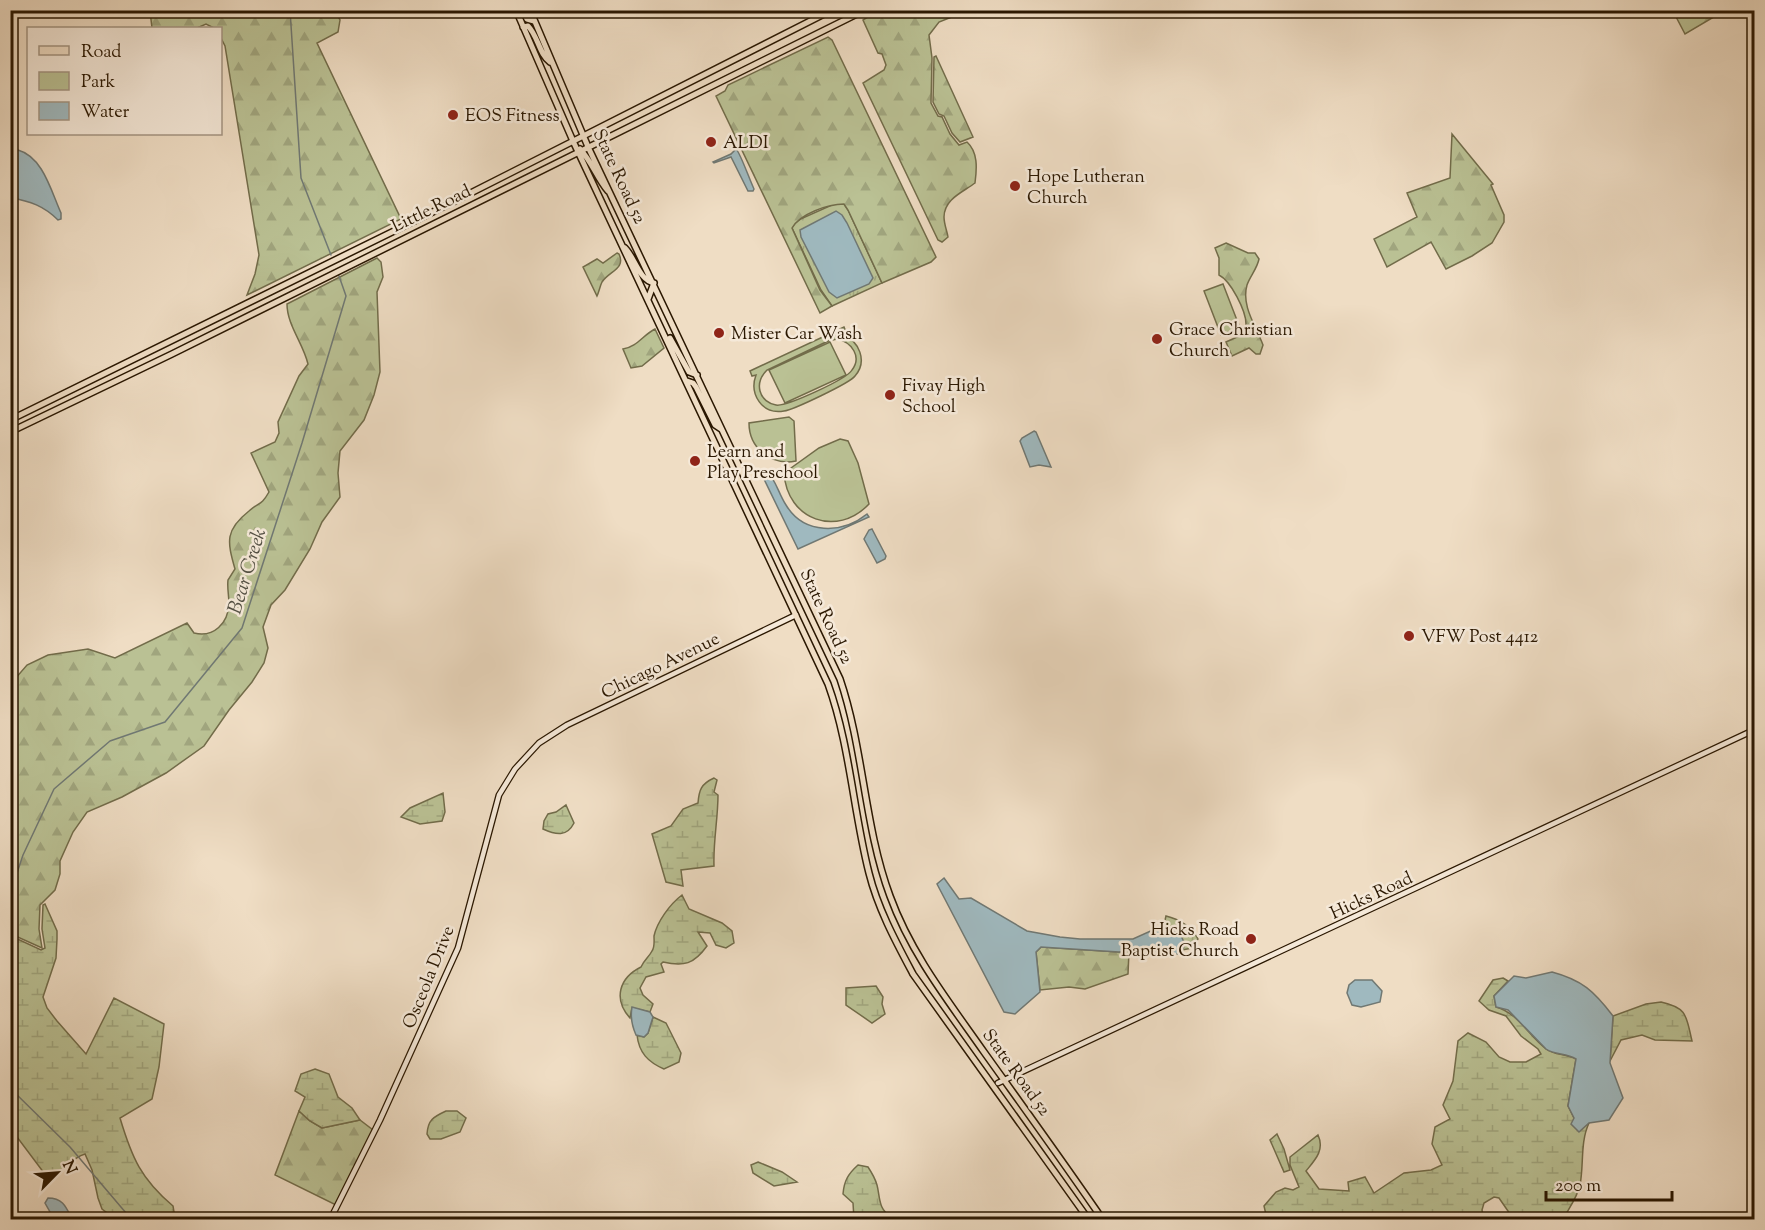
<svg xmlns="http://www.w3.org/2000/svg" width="1765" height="1230" viewBox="0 0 1765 1230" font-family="'Sorts Mill Goudy',serif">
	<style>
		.grass { fill: url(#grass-tufts); stroke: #726c4a; stroke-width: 1.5 }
		.forest { fill: url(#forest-firs); stroke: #726c4a; stroke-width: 1.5 }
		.wetland { fill: url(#wetland-marsh); stroke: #726c4a; stroke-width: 1.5 }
		.park { fill: #bac194; stroke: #726c4a; stroke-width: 1.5; fill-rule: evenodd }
		.water { fill: #9fb9bf; stroke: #707873; stroke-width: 1.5 }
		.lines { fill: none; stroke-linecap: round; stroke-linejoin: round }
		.stream { stroke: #707873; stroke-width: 1.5 }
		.secondary-casing { stroke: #2a1701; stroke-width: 7 }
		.primary-casing { stroke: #2a1701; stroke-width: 8 }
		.secondary { stroke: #f5e9d9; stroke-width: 4.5 }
		.primary { stroke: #efddc4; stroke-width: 5 }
		.poi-dot { fill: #8f2418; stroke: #f5e9d9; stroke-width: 2 }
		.labels { text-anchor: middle; stroke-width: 5; stroke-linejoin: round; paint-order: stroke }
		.poi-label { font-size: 18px; fill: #2a1701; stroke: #f5e9d9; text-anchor: start }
		.street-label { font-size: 18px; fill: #2a1701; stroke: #f5e9d9 }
		.water-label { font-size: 20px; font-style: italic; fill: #535044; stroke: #f5e9d9 }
	</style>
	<defs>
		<pattern id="grass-tufts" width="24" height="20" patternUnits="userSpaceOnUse" patternTransform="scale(1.5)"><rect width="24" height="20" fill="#bac194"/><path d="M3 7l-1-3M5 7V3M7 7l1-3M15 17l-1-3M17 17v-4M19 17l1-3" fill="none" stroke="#a0a57e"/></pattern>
		<pattern id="forest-firs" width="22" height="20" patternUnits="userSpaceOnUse" patternTransform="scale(1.5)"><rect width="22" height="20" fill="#bac194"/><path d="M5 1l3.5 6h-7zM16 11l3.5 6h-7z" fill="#a0a57e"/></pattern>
		<pattern id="wetland-marsh" width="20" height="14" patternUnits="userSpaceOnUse" patternTransform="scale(1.5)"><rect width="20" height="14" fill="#bac194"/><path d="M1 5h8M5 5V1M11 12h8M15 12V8" fill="none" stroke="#a0a57e"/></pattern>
	</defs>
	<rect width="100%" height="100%" fill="#efddc4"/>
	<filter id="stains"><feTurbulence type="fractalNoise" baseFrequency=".00333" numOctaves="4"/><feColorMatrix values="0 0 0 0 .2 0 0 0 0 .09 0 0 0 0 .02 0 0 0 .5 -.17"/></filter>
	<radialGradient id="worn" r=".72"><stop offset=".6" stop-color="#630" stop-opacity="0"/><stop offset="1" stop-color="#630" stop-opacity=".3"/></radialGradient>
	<path class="grass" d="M834,204H844L848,210L882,283L832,306L821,290L792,228L796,221Z"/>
	<path class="forest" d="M150,11H335L340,20L338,32L317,43L401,219L247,295L255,274L259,255L225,46L221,38L220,28H214L206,24L197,28H152Z
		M877,11H959L954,16L939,22L929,35L932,58L931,103L938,116L942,117L950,134L959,145L967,142C978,152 977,168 975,183C963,192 944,199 944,217C944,224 947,231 948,237L942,242L938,240L863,83L884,70L886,65L882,54L878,53L863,20Z
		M1673,11H1724L1685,34Z
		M828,37L832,40L936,257L931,262L882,283L848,210L844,204C828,204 800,214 792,228L820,290L832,306L820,313L716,96L725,91L728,85Z
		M936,56L973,137L960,142L952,133L944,116L939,114L933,102L934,57Z
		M1452,134L1493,184L1491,185L1504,215V222L1492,243L1472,256L1446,269L1431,242L1387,267L1374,239L1417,217L1407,193L1450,178Z
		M1226,243L1248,253H1255L1259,259C1257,269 1250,276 1247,285C1241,306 1256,326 1263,345L1260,354H1256L1249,348L1232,356L1226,342L1244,334C1245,331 1246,328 1246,324C1246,311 1231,281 1219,275V258L1215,248Z
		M617,253L619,254C626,269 609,271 602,282C600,286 599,292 597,296L583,267L597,259L603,263Z
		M377,258L381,262L383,277L377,292L380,372L374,395L364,420L340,451L338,473L340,497L322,522L310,549L285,590L271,605L263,627L268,648L264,663L252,682L229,710L204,746L166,773L122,797L87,812L73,832L60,861V874L55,890L40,905L39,929L42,948L11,934L10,695L14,680L27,665L48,655L88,649L115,658L187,623L194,633C214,638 228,623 229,604C229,596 227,588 228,580L235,569C227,541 225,530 249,511C259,502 261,506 269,492L251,453L275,442L279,433L278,422L299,376L308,364C303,343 287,325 287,304Z
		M655,329L664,348L642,366L631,368L623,349C637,347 643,335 655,329Z
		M1041,947L1119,952L1129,951L1128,974L1085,989L1069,987L1040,990L1036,952Z
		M299,1111L310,1121L322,1128L360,1120L373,1130L336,1205L275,1175Z"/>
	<path class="wetland" d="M714,778L717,780L714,792L718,795C718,819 713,842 714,866L681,870L683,886L666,882L652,834L671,826L683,809L698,803C699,790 701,784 714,778Z
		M443,793L445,812L442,821L420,824L401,817L410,808Z
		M566,805L574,823C567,837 556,835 543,829L544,821L548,814L556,812Z
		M682,895L689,909L722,923L732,931L734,943L726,948L716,945L710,933L698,932L707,946C694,964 684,967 663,962L661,964L664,972L646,977L640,988L643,995L653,1004L650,1012L632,1008L630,1018C613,999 619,978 641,967C644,960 649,957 652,951C655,947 654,941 654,936C657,922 670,904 682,895Z
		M45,904L57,931V939L56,958L43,997L47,1008L57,1021L86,1054L114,998L164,1024L159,1067L152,1099L120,1118C132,1158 141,1179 173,1206L174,1212L181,1219H132L129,1216L110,1215L102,1209L98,1198L92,1170L85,1154C68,1159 63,1175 47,1177L11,1129V936L41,950L45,948L42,929L43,905Z
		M1166,916C1179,919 1192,927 1198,939L1192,948L1182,950L1185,943L1163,929Z
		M1503,978L1508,981L1494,996L1496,1007C1518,1013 1528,1035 1546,1049C1555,1056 1566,1053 1576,1059L1568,1106L1574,1118L1589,1123C1580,1142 1584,1165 1580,1185C1577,1198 1569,1208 1563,1219H1517L1510,1214L1499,1198L1494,1197L1484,1203L1482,1210L1484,1220L1267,1219L1264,1206L1276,1192L1285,1188L1293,1190L1299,1187L1290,1165V1157L1318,1135C1325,1150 1315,1160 1306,1171L1319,1189L1349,1191L1348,1182L1365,1177L1374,1193L1404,1173L1431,1170L1442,1165L1432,1144L1435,1127L1450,1119L1443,1105L1453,1081L1458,1041L1468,1033L1486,1042L1499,1057L1510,1062H1526L1541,1054L1538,1049L1521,1036L1506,1016L1489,1010L1479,1001L1493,980Z
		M876,986L883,997L882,1004L885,1014L872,1023L846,1005V988Z
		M1661,1002C1688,1008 1686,1016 1692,1041L1655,1040L1642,1035L1621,1040L1610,1061L1613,1016L1646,1004Z
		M653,1017L666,1023L681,1053L679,1062L664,1069C648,1062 639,1053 637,1035L644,1037L648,1033Z
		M315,1069L329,1074L338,1097L352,1108L360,1120L322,1128L310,1121L299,1111L305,1097L295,1091L301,1074Z
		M446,1111H457L466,1118L460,1132L441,1139H430L427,1134C428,1120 433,1117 446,1111Z
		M1277,1134L1284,1149L1290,1170L1284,1172L1270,1140Z
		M758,1162L782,1172L797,1182L774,1186L753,1173L751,1165Z
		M858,1165L868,1167C872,1173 875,1178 877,1185C880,1196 878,1210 891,1216C895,1218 901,1218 905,1219H854L853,1203L843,1194C844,1181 848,1174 858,1165Z"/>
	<path class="park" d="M1223,284L1240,328L1221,335L1204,291Z
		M844,327L846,332L843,335C859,341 868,361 855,376C850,383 793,410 784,411C762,415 749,394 756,375L752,376L750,371ZM837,339C852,342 862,357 852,370C847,379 786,407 776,405C769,404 762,399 760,391C758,383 761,376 767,370L828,341Z
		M830,342L846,375L785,403L769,370Z
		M789,417L794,421L796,461C771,466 749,448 749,423Z
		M840,439L848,441L858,463L869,504C837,538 787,520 784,473L819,448Z"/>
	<path class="water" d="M736,149C740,152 750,181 754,189L753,191H748L731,157L714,163L713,162L731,154Z
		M18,150C43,157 51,191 61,213V219L58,220C44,206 30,201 11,198V151Z
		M836,211L842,215L847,223L873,278L869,284L837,298L829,292L801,237L800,230Z
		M1034,431L1036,432L1051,467L1039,465L1030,467L1020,441L1022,438Z
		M765,469C776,479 778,493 786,505C804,535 842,534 867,514L869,517L798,549L761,473L762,470Z
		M872,529L886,556L885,559L877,563L864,539L869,530Z
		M944,878L959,899L971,898L1027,931L1060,937L1080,939H1133L1155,929H1170L1180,934L1185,944L1181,953L1164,957L1141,949L1119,952L1041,947L1036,952L1040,992L1015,1014L1004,1012L937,884Z
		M1552,972C1582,980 1594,991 1613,1016L1610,1063L1623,1098L1609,1120L1589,1123L1579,1132L1571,1124L1574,1118L1568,1106L1576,1059C1566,1053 1555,1055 1546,1049L1508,1010L1496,1007L1494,996L1514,976L1526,978Z
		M1355,980H1372L1382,991L1380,1002L1361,1007L1352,1005L1347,993L1349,985Z
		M632,1007L650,1012L653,1017L648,1033L644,1037L636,1035C632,1026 630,1018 632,1007Z
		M48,1198C63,1198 66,1207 72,1219H54L45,1203Z"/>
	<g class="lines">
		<path class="stream" d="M290,10L301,178L331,255
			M10,894L23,855L54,789L110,741L165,722L242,628L302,443L346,296L339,276
			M10,1088L70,1147L132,1220"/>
		<defs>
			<path id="secondary" d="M998,1083L1754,730
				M330,1220L380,1120L458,948L499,795L515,769L539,743L567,725L796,615"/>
			<path id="primary" d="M516,10L573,141L828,684C850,745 853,810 869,873C878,909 896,942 913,974L1089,1220
				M522,10L527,19L534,21
				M530,10L589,149L840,679C864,750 864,826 890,896C911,954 949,1002 984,1052C1024,1108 1064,1163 1103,1220
				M523,27L528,26C538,36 539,54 550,62
				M580,149C592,162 597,178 608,191
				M625,248C635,258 639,280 654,283
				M648,299L654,283
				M670,338L689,372L697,375
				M687,381L693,383L696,387L715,425L721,429
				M10,420L451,203L832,10
				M10,432L172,354L865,10"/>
		</defs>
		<use href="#secondary" class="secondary-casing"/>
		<use href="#primary" class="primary-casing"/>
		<use href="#secondary" class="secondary"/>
		<use href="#primary" class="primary"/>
	</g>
	<g class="poi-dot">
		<circle cx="453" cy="115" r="6"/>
		<circle cx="711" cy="142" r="6"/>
		<circle cx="1015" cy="186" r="6"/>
		<circle cx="719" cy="333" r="6"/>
		<circle cx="1157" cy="339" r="6"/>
		<circle cx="890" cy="395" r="6"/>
		<circle cx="695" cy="461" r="6"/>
		<circle cx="1409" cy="636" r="6"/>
		<circle cx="1251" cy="939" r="6"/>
	</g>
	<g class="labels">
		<g class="poi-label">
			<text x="465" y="121">EOS Fitness</text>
			<text x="723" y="148">ALDI</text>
			<text x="1027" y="182">Hope Lutheran<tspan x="1027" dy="21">Church</tspan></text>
			<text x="1169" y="335">Grace Christian<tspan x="1169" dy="21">Church</tspan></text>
			<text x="731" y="339">Mister Car Wash</text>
			<text x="902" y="391">Fivay High<tspan x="902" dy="21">School</tspan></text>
			<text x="707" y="457">Learn and<tspan x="707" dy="21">Play Preschool</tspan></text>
			<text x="1421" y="642">VFW Post 4412</text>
			<text x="1239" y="935" text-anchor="end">Hicks Road<tspan x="1239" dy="21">Baptist Church</tspan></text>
		</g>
		<g class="street-label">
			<text transform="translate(620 176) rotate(65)" y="6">State Road 52</text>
			<text transform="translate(431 208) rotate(-26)" y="6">Little Road</text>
			<text transform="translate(827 616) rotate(65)" y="6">State Road 52</text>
			<text transform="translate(660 665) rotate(-26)" y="6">Chicago Avenue</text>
			<text transform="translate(1371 895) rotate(-25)" y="6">Hicks Road</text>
			<text transform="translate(428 977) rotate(-68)" y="6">Osceola Drive</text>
			<text transform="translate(1017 1072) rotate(54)" y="6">State Road 52</text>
		</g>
		<g class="water-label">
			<text transform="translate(246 571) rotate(-73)" y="7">Bear Creek</text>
		</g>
	</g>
	<rect width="1765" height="1230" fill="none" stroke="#efddc4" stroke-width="36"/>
	<rect x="12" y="12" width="1741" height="1206" fill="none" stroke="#2a1701" stroke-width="3"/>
	<rect x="18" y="18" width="1729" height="1194" fill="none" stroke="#2a1701" stroke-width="1.5"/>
	<rect x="27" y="27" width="195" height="108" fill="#f5e9d9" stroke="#a49583" stroke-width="1.5"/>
	<rect x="39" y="46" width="30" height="9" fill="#efddc4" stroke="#a49583" stroke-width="1.5"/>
	<text x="81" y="57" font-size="18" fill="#2a1701">Road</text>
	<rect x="39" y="72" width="30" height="18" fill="#bac194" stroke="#a49583" stroke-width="1.5"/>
	<text x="81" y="87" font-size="18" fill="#2a1701">Park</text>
	<rect x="39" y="102" width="30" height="18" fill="#9fb9bf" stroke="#a49583" stroke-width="1.5"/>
	<text x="81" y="117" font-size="18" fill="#2a1701">Water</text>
	<g transform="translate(57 1173) rotate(65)" stroke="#f5e9d9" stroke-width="4.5" paint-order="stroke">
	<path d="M0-4.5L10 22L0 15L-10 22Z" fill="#2a1701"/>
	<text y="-9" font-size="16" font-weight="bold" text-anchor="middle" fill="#2a1701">N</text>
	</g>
	<path d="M1546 1191v9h126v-9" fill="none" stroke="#2a1701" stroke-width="3"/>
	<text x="1555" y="1191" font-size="18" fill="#2a1701" stroke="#f5e9d9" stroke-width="4.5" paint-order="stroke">200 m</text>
	<rect width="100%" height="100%" filter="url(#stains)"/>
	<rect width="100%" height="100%" fill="url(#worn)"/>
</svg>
